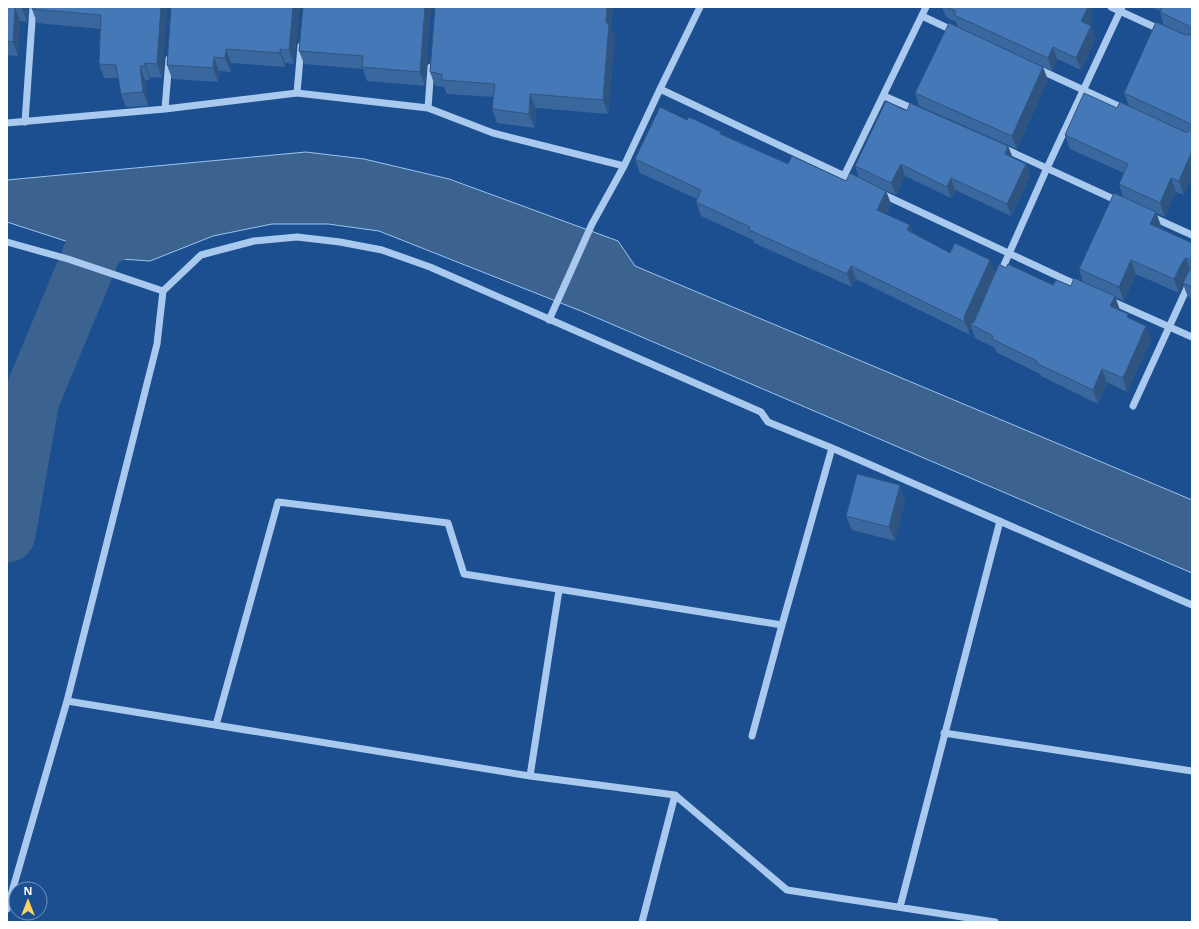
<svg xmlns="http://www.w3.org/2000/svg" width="1199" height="929" viewBox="0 0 1199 929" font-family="'Open Sans',sans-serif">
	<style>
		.water { fill: #3c6290; stroke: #9cc4f0 }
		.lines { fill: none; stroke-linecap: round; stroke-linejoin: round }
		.river { stroke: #3c6290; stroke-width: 57 }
		.minor { stroke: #a9c9ee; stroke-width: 7 }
		.wall { fill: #3a679d }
		.shaded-wall { fill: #305480 }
		.building { fill: #4478b7; stroke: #305480 }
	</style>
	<rect width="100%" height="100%" fill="#1b4f8f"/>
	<path class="water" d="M306,152L364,159L449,179L618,241L635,266L1192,500V573L581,311L379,231L328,224H272L213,236L150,261L121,259L7,222V180Z"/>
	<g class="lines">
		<path class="river" d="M7,534L31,399L96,243L131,223"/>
		<path class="minor" d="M1111,7L1161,30
			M922,16L956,32
			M1038,69L1127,110
			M660,89L855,181
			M297,93L301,46
			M884,96L916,110
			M428,108L431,67
			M165,109L169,59
			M25,122L33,7
			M7,123L165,109L297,93L428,108L493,133L624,166
			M1003,148L1120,202
			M844,176L926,7
			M880,193L1079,286
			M1150,216L1192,235
			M7,242L68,259L163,291
			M1000,274L1047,168L1122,7
			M1109,300L1192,337
			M549,320L592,224L624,166L660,89L700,7
			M1133,406L1192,277
			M67,701L530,776L675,795L787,890L995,922
			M216,725L278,502L448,523L464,574L782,625
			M944,733L1192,771
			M752,736L782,625L832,448
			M530,776L559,590
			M900,907L1000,521
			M7,909L67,701L157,344L163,291L201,255L254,241L297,237L340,242L382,250L430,267L761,412L768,422L832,448L1192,605
			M642,922L675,795"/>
	</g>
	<path class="wall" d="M7,7H28L27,22L20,21L18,56L7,55Z
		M32,7H167L162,78L150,77V80H145L148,106L126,107L121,94L118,78H104L99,64L100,29L37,23L32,9Z
		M171,7H299L294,64L285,63V67L231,63V72L219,71L218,82L172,79L167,65Z
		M303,7H431L425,86L367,81L363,69L304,64L299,51Z
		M435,7H613L611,29L615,37L608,114L536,108L535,128L497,123L492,109L494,97L447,94L444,87L435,86L430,72Z
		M942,7H1090L1093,17L1090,25L1096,38L1081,70L1057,59L1052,71L958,27L956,22L946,17Z
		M1151,7H1192V176L1184,195L1176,192L1165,217L1156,213L1161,226L1159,228L1192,243V299L1188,297L1183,284L1179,293L1136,274L1124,301L1115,297L1119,310L1129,318L1151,339L1127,392L1107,382L1098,404L1041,376L1040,374L996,352L995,348L975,338L971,327L969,331L970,335L856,279L852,287L754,243L753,240L701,216L696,202L697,199L640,173L635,159L687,120L722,134L788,164L846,181L859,178L855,166L907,111L1008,146L1012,158L1026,164L1030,176L1011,216L955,190L951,198L905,176L896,195L886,191L891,204L886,214L913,233L950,253L990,260L995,273L1006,268L1053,285L1071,286L1083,282L1079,269L1123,197L1119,184L1124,173L1070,149L1065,135L1117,108L1129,106L1124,93L1164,26L1160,12V11Z
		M1048,80L1017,149L919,106L915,93Z
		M905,500L895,541L852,530L846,516Z"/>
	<path class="shaded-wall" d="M15,7L20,21L18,56L13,42Z
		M22,7H28L27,22L22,8Z
		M161,7H167L162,78L157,64Z
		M293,7H299L294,64L289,50Z
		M425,7H431L425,86L420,72Z
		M607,7H613L611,29L615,37L608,114L603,100Z
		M1088,7H1090L1093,17L1086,33L1081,21Z
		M1091,26L1096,38L1081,70L1076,58Z
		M1053,47L1057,59L1052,71L1048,58Z
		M226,49L231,63V72L225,58Z
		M280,49L285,63V67L280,53Z
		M214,57L219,71L218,82L213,68Z
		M145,63L150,77V80L145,66Z
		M140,66L145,80L148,106L143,92Z
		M1043,67L1048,80L1017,149L1012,136Z
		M530,94L536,108L535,128L529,114Z
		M1008,146L1013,158L1005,154Z
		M1192,151V176L1184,195L1179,181Z
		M901,164L905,176L896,195L891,183Z
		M1026,164L1030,176L1011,216L1007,204Z
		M951,178L955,190L951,198L947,187Z
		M1171,178L1176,192L1165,217L1160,203Z
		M886,191L891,204L882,223L877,210Z
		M1156,212L1161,226L1155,238L1150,224Z
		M910,225L915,239L907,230Z
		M1186,258L1191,272L1188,275L1179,293L1174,279L1183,261Z
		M990,260L995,273L972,325L970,324L971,327L969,331L970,335L965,322L964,317Z
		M1131,260L1136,274L1124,301L1119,287Z
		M851,266L856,279L852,287L847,274Z
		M1115,296L1120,310L1115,319L1110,306Z
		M1146,326L1151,339L1127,392L1123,378Z
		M1102,369L1107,382L1098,404L1093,390Z
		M900,485L905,500L895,541L889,527Z"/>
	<path class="building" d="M7,7H22V8L15,7L13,42L7,41Z
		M32,7H161L157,64L145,63V66H140L143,92L121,94L116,65L99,64L101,15L32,9Z
		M171,7H293L289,50L280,49V53L226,49L225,58L214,57L213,68L167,65Z
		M303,7H425L420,72L362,67L363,56L299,51Z
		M435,7H607L606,23H609L603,100L530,94L529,114L492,109L495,84L442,80V74L430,72Z
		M947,7H1088L1081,21L1091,26L1076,58L1053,47L1048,58L954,15L956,11Z
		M1162,7H1192V151L1179,181L1171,178L1160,203L1119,184L1128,164L1065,135L1084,93L1117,108L1120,102L1185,132H1188L1191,130L1192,127L1189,123L1124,93L1156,22L1185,35H1190L1192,32L1191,28L1189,26L1160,12Z
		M949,23L1043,67L1012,136L915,93Z
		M886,101L907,111L910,103L1008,146L1005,154L1026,164L1007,204L951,178L947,187L901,164L891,183L855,166Z
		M660,107L687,120L689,117L721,132L720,134L788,164L792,156L846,181L850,173L886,191L877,210L910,225L907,230L950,253L955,243L990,260L964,317L965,322L851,266L847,274L749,230L750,227L696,202L701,190L635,159Z
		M1114,193L1156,212L1150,224L1192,243V287L1183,283L1192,265L1191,261L1189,259L1186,258L1183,261L1174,279L1131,260L1119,287L1079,269Z
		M999,264L1006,268L1008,264L1053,285L1056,280L1071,286L1074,278L1115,296L1110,306L1128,314L1127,317L1146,326L1123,378L1102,369L1093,390L1036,363L1037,361L992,339L993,336L970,324L974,322Z
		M857,474L900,485L889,527L846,516Z"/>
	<rect width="1199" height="929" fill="none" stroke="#ffffff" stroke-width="16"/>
	<g transform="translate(28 901)"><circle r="19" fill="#1b4f8f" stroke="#7695bc"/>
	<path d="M0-3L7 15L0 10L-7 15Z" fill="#ffd166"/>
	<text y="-6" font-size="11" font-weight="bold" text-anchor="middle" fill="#ffffff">N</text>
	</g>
</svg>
